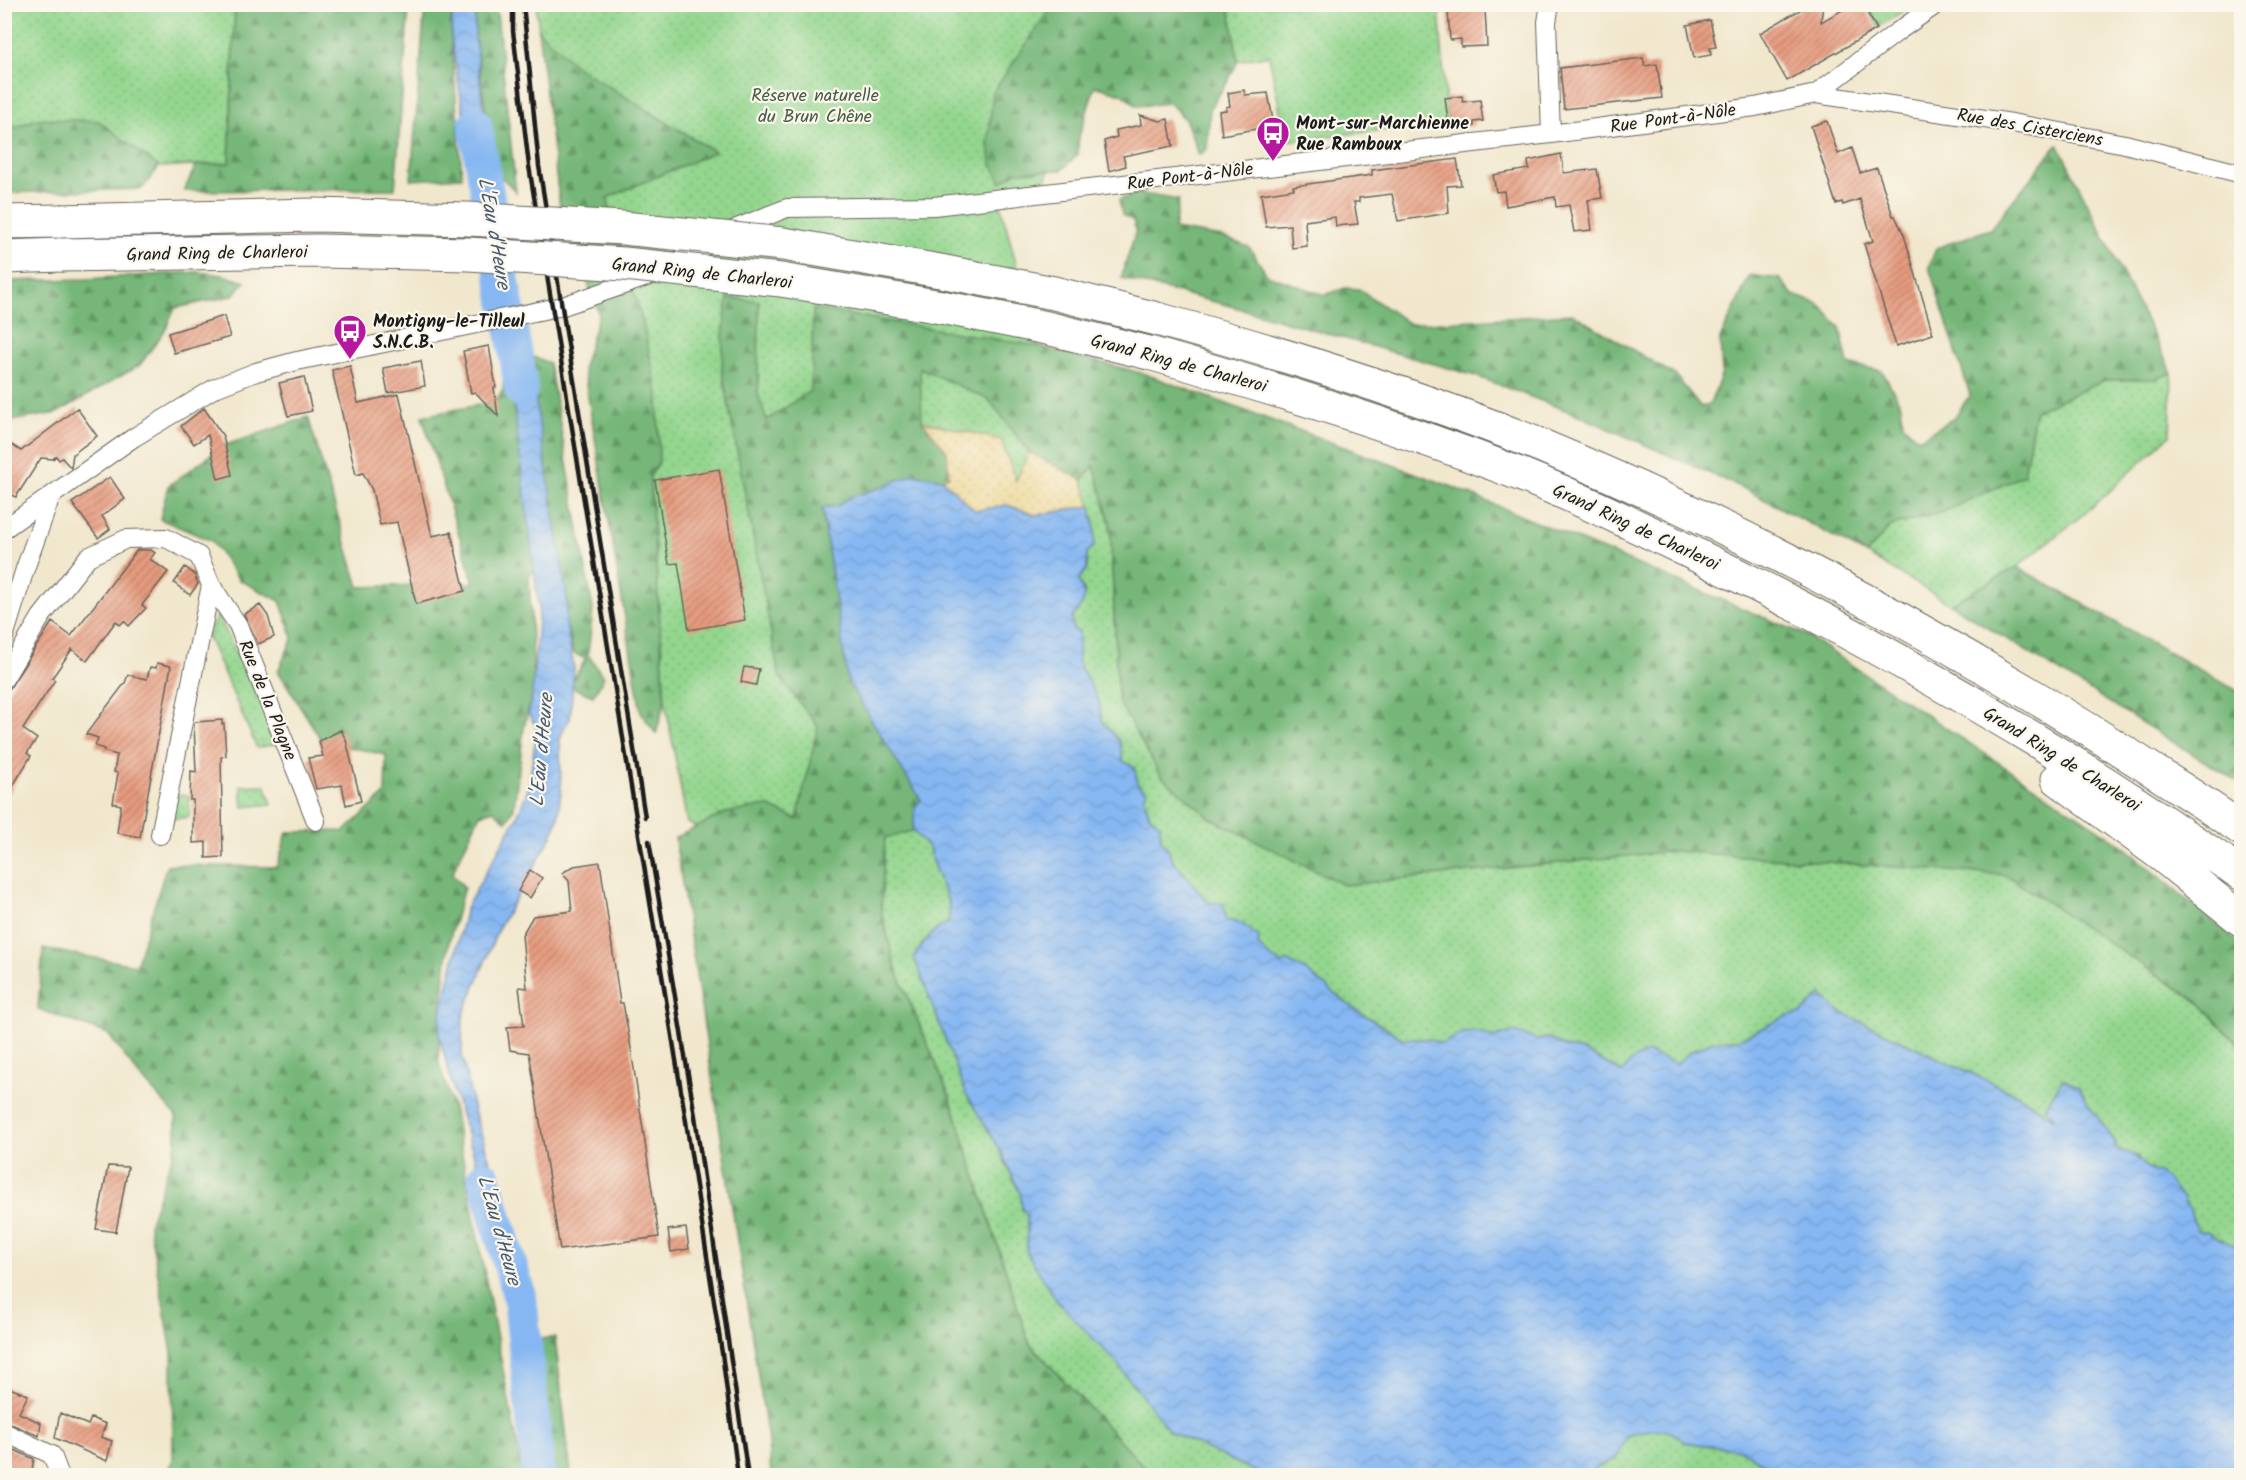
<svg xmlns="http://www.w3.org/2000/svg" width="2246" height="1480" viewBox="0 0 2246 1480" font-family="Kalam,sans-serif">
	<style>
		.green { fill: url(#green-dots); stroke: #587955; stroke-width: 1.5 }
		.forest { fill: url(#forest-firs); stroke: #496a4a; stroke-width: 1.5 }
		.sand { fill: url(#sand-dots); stroke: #857b5d; stroke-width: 1.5 }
		.water { fill: url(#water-waves); stroke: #516a87; stroke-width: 1.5 }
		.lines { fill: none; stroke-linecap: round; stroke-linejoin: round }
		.river { stroke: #86b7f2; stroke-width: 34 }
		.building { fill: url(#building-hatch) }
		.street-casing { stroke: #67635a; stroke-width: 20 }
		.highway-casing { stroke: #67635a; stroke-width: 35 }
		.street { stroke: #fff; stroke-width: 18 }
		.highway { stroke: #fff; stroke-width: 33 }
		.rail { stroke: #1c1c1c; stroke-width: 4.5 }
		.highway-bridge-casing { stroke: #67635a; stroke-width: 35; stroke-linecap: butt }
		.highway-bridge { stroke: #fff; stroke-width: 33 }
		.labels { text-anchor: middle; stroke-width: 4.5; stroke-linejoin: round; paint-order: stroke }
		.park-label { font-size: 18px; fill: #465d44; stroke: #fbf7ec }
		.street-label { font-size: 18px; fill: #1c1c1c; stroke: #fbf7ec }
		.poi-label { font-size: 18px; font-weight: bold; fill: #1c1c1c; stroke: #fbf7ec; text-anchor: start }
		.water-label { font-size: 20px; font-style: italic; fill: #465a72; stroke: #fbf7ec }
	</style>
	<defs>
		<pattern id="green-dots" width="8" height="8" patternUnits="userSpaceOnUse" patternTransform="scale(1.5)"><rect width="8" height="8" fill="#93d68e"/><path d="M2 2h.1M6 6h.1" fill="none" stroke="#7eb77a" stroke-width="1.8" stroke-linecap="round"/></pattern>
		<pattern id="forest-firs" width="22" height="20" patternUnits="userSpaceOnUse" patternTransform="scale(1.5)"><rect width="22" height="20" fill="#76b779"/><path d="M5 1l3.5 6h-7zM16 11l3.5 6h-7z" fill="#609462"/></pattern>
		<pattern id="sand-dots" width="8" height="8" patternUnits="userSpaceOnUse" patternTransform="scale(1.5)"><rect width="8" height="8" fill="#eeda9e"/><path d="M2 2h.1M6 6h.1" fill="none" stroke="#ccba88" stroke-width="1.8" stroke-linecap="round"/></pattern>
		<pattern id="water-waves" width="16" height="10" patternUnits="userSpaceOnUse" patternTransform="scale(1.5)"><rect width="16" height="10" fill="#86b7f2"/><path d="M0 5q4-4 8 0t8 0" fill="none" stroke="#739dcf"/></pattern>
		<pattern id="building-hatch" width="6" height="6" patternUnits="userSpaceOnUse" patternTransform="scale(1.5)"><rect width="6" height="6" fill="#e69b7f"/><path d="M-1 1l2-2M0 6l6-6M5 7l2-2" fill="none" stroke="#ba7e67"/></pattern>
	</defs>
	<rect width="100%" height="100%" fill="#fbf7ec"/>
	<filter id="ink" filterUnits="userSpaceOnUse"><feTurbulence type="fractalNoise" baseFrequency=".0167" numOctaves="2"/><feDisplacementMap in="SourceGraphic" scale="12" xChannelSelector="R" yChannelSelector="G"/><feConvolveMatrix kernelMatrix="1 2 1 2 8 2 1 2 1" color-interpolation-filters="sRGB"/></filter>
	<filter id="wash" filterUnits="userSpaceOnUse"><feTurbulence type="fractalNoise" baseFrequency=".008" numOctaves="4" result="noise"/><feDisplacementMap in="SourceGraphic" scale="24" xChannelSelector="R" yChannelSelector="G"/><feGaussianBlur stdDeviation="1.35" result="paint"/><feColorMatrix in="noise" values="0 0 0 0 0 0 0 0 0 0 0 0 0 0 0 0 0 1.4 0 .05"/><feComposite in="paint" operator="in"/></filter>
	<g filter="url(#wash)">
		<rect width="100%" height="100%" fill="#f1e7cd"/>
		<path class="green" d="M5,5H235L229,163L159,167L98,121L38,119L5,131Z
			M536,5H1206L1075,74L1043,193L999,199L1057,418L1094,465L1110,523L1118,701L1345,885L1674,851L2006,875L2200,1003L2241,1048V1247C2231,1245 2216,1237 2207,1231L2202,1232L2196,1229L2190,1210L2175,1193L2171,1185L2161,1174L2152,1171L2141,1163L2137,1156L2120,1152L2115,1146L2116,1143L2090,1107L2079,1087L2053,1095L2045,1106L2057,1120L2018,1095L1840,1012L1821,995L1802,1013L1785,1017L1738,1040L1713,1041L1690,1052L1676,1064L1632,1061L1622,1072L1583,1051L1567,1048L1548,1038L1537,1040L1513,1032L1493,1038L1479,1032L1441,1044L1429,1039H1403L1353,1008L1306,971L1282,964L1271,958L1258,945L1259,937L1241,923L1226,920L1208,903L1172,859L1168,849L1161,840L1160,825L1149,815L1144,796L1123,762L1120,742L1101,721L1099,702L1078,662L1079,632L1073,630L1072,617L1085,592L1078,580L1087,569V552L1094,547C1096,523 1090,503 1082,480L1016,482L923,422L942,479L913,474L879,488L848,498L921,800L931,858L949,904V924C934,926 922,945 915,957L942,1027L1021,1196L1022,1209L1027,1214V1253L1057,1301L1114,1359L1170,1432L1263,1475H1152L1029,1343L951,1100L896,969L881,911L687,823L665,701L650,476L659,462L610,207L560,206Z
			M1229,5H1439L1447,123L1286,141L1269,55L1238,61Z
			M1866,5H1912L1879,27Z
			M2172,373L2170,435L2096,504L2017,567L1950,604L1866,554L1891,526L1943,512L2024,475L2035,411L2105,380L2156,379Z
			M218,615L280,743L257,748L207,635Z
			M265,785L272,804L243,807L241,786Z
			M174,794L189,796V817L169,819Z
			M1662,1428L1679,1436L1684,1442L1741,1450L1781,1475L1592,1476L1595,1467C1618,1464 1619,1455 1627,1436L1643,1431Z"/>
		<path class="forest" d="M235,5H409L395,189L184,191L196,165L229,163Z
			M425,5H452L451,36L462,177L411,180Z
			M475,5H496L516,192L494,169L475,38Z
			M1053,5H1229L1238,61L1228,81L1210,108L1207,149L1199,155L1186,121L1170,103L1137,106L1122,94L1095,86L1079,136L1077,155L1062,170L1017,172L1001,182L992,165L988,143L993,92Z
			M538,30L577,67L715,152L607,198L643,323L658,394L659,462L650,476L665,701L656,734L641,713L583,367L599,314L560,206Z
			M38,119L99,121L159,167L142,189L5,193V131Z
			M2058,144L2172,373L2156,379L2105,380L2035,411L2024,475L1943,512L1891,526L1866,554L1745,489L1578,415L1476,376L1238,308L1121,278L1136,230L1133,220L1122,215L1119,200L1137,193L1179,200L1174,229L1222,237L1249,247L1267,275L1325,295L1345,288L1359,289L1410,324L1573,314L1675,375L1701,407L1710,404L1722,373L1720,339L1750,275L1780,279L1793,295L1819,304L1840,327L1848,364L1882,371L1901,405L1903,425L1919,439L1954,418L1970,395L1929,267L1936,248L1990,229Z
			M197,272L223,275L245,282L232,296L175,308L166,329L140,365L57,413L10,421L5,420V281L86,279Z
			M728,298L759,301L758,394L767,420L811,390L813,309L1038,346L1145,374L1450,486L1806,635L2121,844L2241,945V1048L2200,1003L2006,875L1674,851L1344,885L1210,818L1161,776L1118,701L1110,523L1094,466L1082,480L1029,452L989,400L920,368L922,421L947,451L949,477L942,479L913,474L879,488L848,498L838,506L822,508L848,681L921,800L915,807L913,831L885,838L881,911L896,969L951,1100L1029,1343L1152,1475H771L767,1434L675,838L725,813L767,806L797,819L818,727L779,676L722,370L723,334Z
			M506,347L549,363L593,609L588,655L604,677L593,696L569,686L586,659L573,653L566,624L567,596L558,553L529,575L534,688L524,727L514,808L506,822L494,810L480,814L452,874L464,887L449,942L439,1026V1064L453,1107L523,1475H168L173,1460L172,1352L149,1225L176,1145V1116L138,1074L108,1034L38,1009L43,949L136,965L167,865L277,867L287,832L345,831L385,794L386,755L322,741L278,671L293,638L280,601L239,580L212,541L160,519L168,486L223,446L308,417L359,587L474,583L422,416L494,402L503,390Z
			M2017,567L2241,693V784L1950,604Z
			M555,1337L571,1475H551L534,1340Z"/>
		<path class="sand" d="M922,421L1001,440L1016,481L1029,452L1082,480L1091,506L1036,515L1007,505L975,511L942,479L949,476L947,451Z"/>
		<path class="water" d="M453,5H475V38L490,167L473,173L451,36Z
			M526,341L567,596L566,624L574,668L570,719L564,728L560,739L561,791L558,818L552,836L499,927L463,1016L462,1055L474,1111L490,1162L500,1177V1191L507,1208L506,1221L490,1226L477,1166L454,1092L439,1035L441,1013L466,908L517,817L529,786L537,728L528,713L532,696L539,609L506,344Z
			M913,474L942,479L975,511L1007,505L1036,515L1091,506L1095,529L1094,547L1087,552V569L1078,580C1088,598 1085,602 1072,618L1073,630L1079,631L1078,662L1099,702L1102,721L1120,742L1123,761L1135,768L1137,783L1147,791L1144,797L1149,815L1160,825L1161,840L1168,849L1172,859L1208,902L1224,904L1226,920L1241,923L1259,937L1258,945L1271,958L1282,964L1288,961L1306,971L1353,1008L1403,1039H1429L1441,1044L1463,1033L1479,1032L1493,1038L1513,1032L1537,1040L1548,1038L1567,1048L1583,1051L1622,1072L1632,1061L1647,1052L1676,1064L1690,1052L1713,1041L1738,1040L1785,1017L1802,1013L1821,995L1840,1012L2018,1095L2055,1119L2045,1107L2063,1079L2079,1087L2090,1107L2116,1143L2115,1147L2120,1152C2135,1150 2140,1164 2152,1171C2154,1172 2158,1172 2161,1174C2170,1180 2172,1191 2184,1198L2185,1204L2190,1210L2196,1229L2202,1232L2207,1231C2216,1237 2231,1245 2241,1247V1475H1781L1741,1450L1684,1442C1668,1424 1648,1429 1627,1436C1619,1455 1618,1464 1595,1467L1592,1475H1263L1170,1432L1114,1360L1057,1301L1027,1253V1214L1022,1210L1021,1196L1002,1153L966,1094L914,957C922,945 935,926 949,923V904L931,858L929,848L913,831L915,807L921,800L848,682L822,508L838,506L848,498L879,488Z"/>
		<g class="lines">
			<path class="river" d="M475,124L518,367L521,390
				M484,1178L520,1298L539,1476"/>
		</g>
		<g id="blocks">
			<path class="building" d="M1797,4H1823L1821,22L1853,4H1862L1877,29L1787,81L1760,33L1800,10Z
				M1485,9L1487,46L1461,47V39L1450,40L1448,11Z
				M1710,20L1716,47L1710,48L1711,55L1694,58L1687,25Z
				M1643,58L1645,66L1657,64L1662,98L1564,109L1560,68Z
				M1244,90L1245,95L1268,93L1274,126L1222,135L1219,111L1226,110V107L1230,106L1228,93Z
				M1462,96L1463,102L1480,100L1483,121L1474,122V126L1449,129L1445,98Z
				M1140,115L1160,121L1168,119L1173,146L1123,156L1126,166L1109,171L1104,141L1117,137L1116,130L1141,125Z
				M1827,121L1838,154L1852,148L1860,173L1877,168L1893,216H1895L1904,235L1933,334L1896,346L1864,244L1873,241L1860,199L1843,205L1842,202L1836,204L1811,126Z
				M1561,154L1564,173L1597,169L1602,198L1588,200L1592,230L1574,232L1569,205L1556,207L1555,197L1506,206L1504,191L1496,192L1493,175L1529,169L1528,161Z
				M1457,159L1461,185L1447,186L1449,213L1398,221L1392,194L1359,198V202H1354L1358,224L1336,226L1335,217L1305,221L1307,246L1292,248L1290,225L1266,227L1261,194L1294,189L1293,186L1372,175V170Z
				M224,316L230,337L174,353L168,333Z
				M489,346L496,387L494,388L498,416L475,392L471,393L463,351Z
				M421,361L425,386L388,393L383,368Z
				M350,366L358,403L399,394L432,536L451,532L465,591L416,604L397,522L380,525L372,490L363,473L356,475L332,370Z
				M304,377L312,411L288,416L279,383Z
				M77,408L97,436L73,454L71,468L62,458L59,460L56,456L53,459L41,458L16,497L4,492V440L21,451Z
				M204,408L223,436L232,475L218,479L208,435L194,444L181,426Z
				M719,469L745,620L689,630L678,563L669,564L655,480Z
				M110,477L125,499L102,516L110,529L98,538L72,503Z
				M137,550H151L155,553L150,559L168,572L142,605L146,608L129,626L124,621L120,625L116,621L87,661L72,649L52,678L55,680L23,729L37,739L27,753L31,756L4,801V697L52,622L71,636Z
				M185,567L194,574L198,584L190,595L174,583Z
				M260,605L268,616L274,637L258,644L244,614Z
				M157,663L171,666L140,837L117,833L121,805L113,803L118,773L114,772L117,755L103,751L104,749L95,746L98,738L86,734L125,683L128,675L147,679L150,667L156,668Z
				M744,667L759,669L756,685L741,682Z
				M222,720V724H224L226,756L221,757L223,857L206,858V842L193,843V800H190L191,771L196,772L194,724L195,722Z
				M341,730L346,740L361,801L346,805L342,785L316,789L308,758L323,756L319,741Z
				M600,862L620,1003H623L630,1042L659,1237L560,1250L530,1058L529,1053L510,1050L507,1027L524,1026L519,987L527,988L522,935L533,916L572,911L569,881L562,873L574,866Z
				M530,870L542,878L530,898L518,891Z
				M108,1166L128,1167L116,1232L96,1229Z
				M686,1228L689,1249L671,1252L668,1230Z
				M4,1386L28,1395L19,1413L41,1423L39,1436L4,1421Z
				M60,1413L88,1425L91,1418L106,1424L101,1437L112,1441L107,1461L55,1438Z
				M4,1445L34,1459L31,1476H4Z"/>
		</g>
	</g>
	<g filter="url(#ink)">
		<use href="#blocks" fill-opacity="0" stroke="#67635a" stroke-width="1.5"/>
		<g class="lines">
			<defs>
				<path id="street" d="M1550,4L1547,22L1551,134
					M1816,94L2012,123L2125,144L2242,174
					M4,529L133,438L215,388L256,372L297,361L563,306L655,274L737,228L787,208L934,206L1551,134L1755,107L1816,94L1897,32L1937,4
					M4,637L25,569L51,496
					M4,679L41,617L88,557L126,539L166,538L199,556L211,585L238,625L316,821
					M160,835L211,585
					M4,1432L52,1455L60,1476"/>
				<path id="highway" d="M4,222L60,221
					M4,257L61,255
					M1157,319C1288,355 1417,395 1542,446C1788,548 2021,680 2242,829
					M1149,353C1277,389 1403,428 1527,477C1581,499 1635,525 1688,551C1811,610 1930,676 2047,747C2113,786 2177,831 2242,874
					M2058,779L2159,853L2242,920"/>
			</defs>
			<use href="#street" class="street-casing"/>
			<use href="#highway" class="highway-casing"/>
			<use href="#street" class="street"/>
			<use href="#highway" class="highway"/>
			<path class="rail" d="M513,4V31L529,166L685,1115L722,1353L738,1476
				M523,4L539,166L645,817
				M649,841L695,1116L748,1476"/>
			<defs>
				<path id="highway-bridge" d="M60,221L316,215L468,219L623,228L783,244L940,271L1054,293L1157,319
					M61,255L318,251L469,254L624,264L781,280L936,306L1047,328L1149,353"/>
			</defs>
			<use href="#highway-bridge" class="highway-bridge-casing"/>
			<use href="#highway-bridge" class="highway-bridge"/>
		</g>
	</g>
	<defs>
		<symbol id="bus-pin" viewBox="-11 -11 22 30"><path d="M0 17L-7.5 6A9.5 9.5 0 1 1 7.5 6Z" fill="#b5179e" stroke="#fbf7ec"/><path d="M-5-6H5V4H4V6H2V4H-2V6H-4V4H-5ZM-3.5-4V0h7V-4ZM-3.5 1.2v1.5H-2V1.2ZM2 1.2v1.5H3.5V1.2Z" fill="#fff"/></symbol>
	</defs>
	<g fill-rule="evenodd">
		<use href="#bus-pin" x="1254" y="114" width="38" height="52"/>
		<use href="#bus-pin" x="331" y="312" width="38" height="52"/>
	</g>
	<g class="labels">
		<g class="park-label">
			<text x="815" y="101">Réserve naturelle<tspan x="815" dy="21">du Brun Chêne</tspan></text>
		</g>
		<g class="street-label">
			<text transform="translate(1673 118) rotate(-8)" y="6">Rue Pont-à-Nôle</text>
			<text transform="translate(2030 127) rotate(10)" y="6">Rue des Cisterciens</text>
			<text transform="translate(1190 176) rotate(-7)" y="6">Rue Pont-à-Nôle</text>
			<text transform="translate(217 253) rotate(-1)" y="6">Grand Ring de Charleroi</text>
			<text transform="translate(702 273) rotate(6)" y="6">Grand Ring de Charleroi</text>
			<text transform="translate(1179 363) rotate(15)" y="6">Grand Ring de Charleroi</text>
			<text transform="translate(1636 527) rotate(25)" y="6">Grand Ring de Charleroi</text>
			<text transform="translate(268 700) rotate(68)" y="6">Rue de la Plagne</text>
			<text transform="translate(2062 759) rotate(32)" y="6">Grand Ring de Charleroi</text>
		</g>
		<g class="poi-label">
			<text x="1296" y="129">Mont-sur-Marchienne<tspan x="1296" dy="21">Rue Ramboux</tspan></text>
			<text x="373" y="327">Montigny-le-Tilleul<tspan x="373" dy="21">S.N.C.B.</tspan></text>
		</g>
		<g class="water-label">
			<text transform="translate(495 233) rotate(80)" y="7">L'Eau d'Heure</text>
			<text transform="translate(541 750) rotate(-85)" y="7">L'Eau d'Heure</text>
			<text transform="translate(500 1230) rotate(74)" y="7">L'Eau d'Heure</text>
		</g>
	</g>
	<rect width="2246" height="1480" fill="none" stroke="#fbf7ec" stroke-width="24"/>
</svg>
